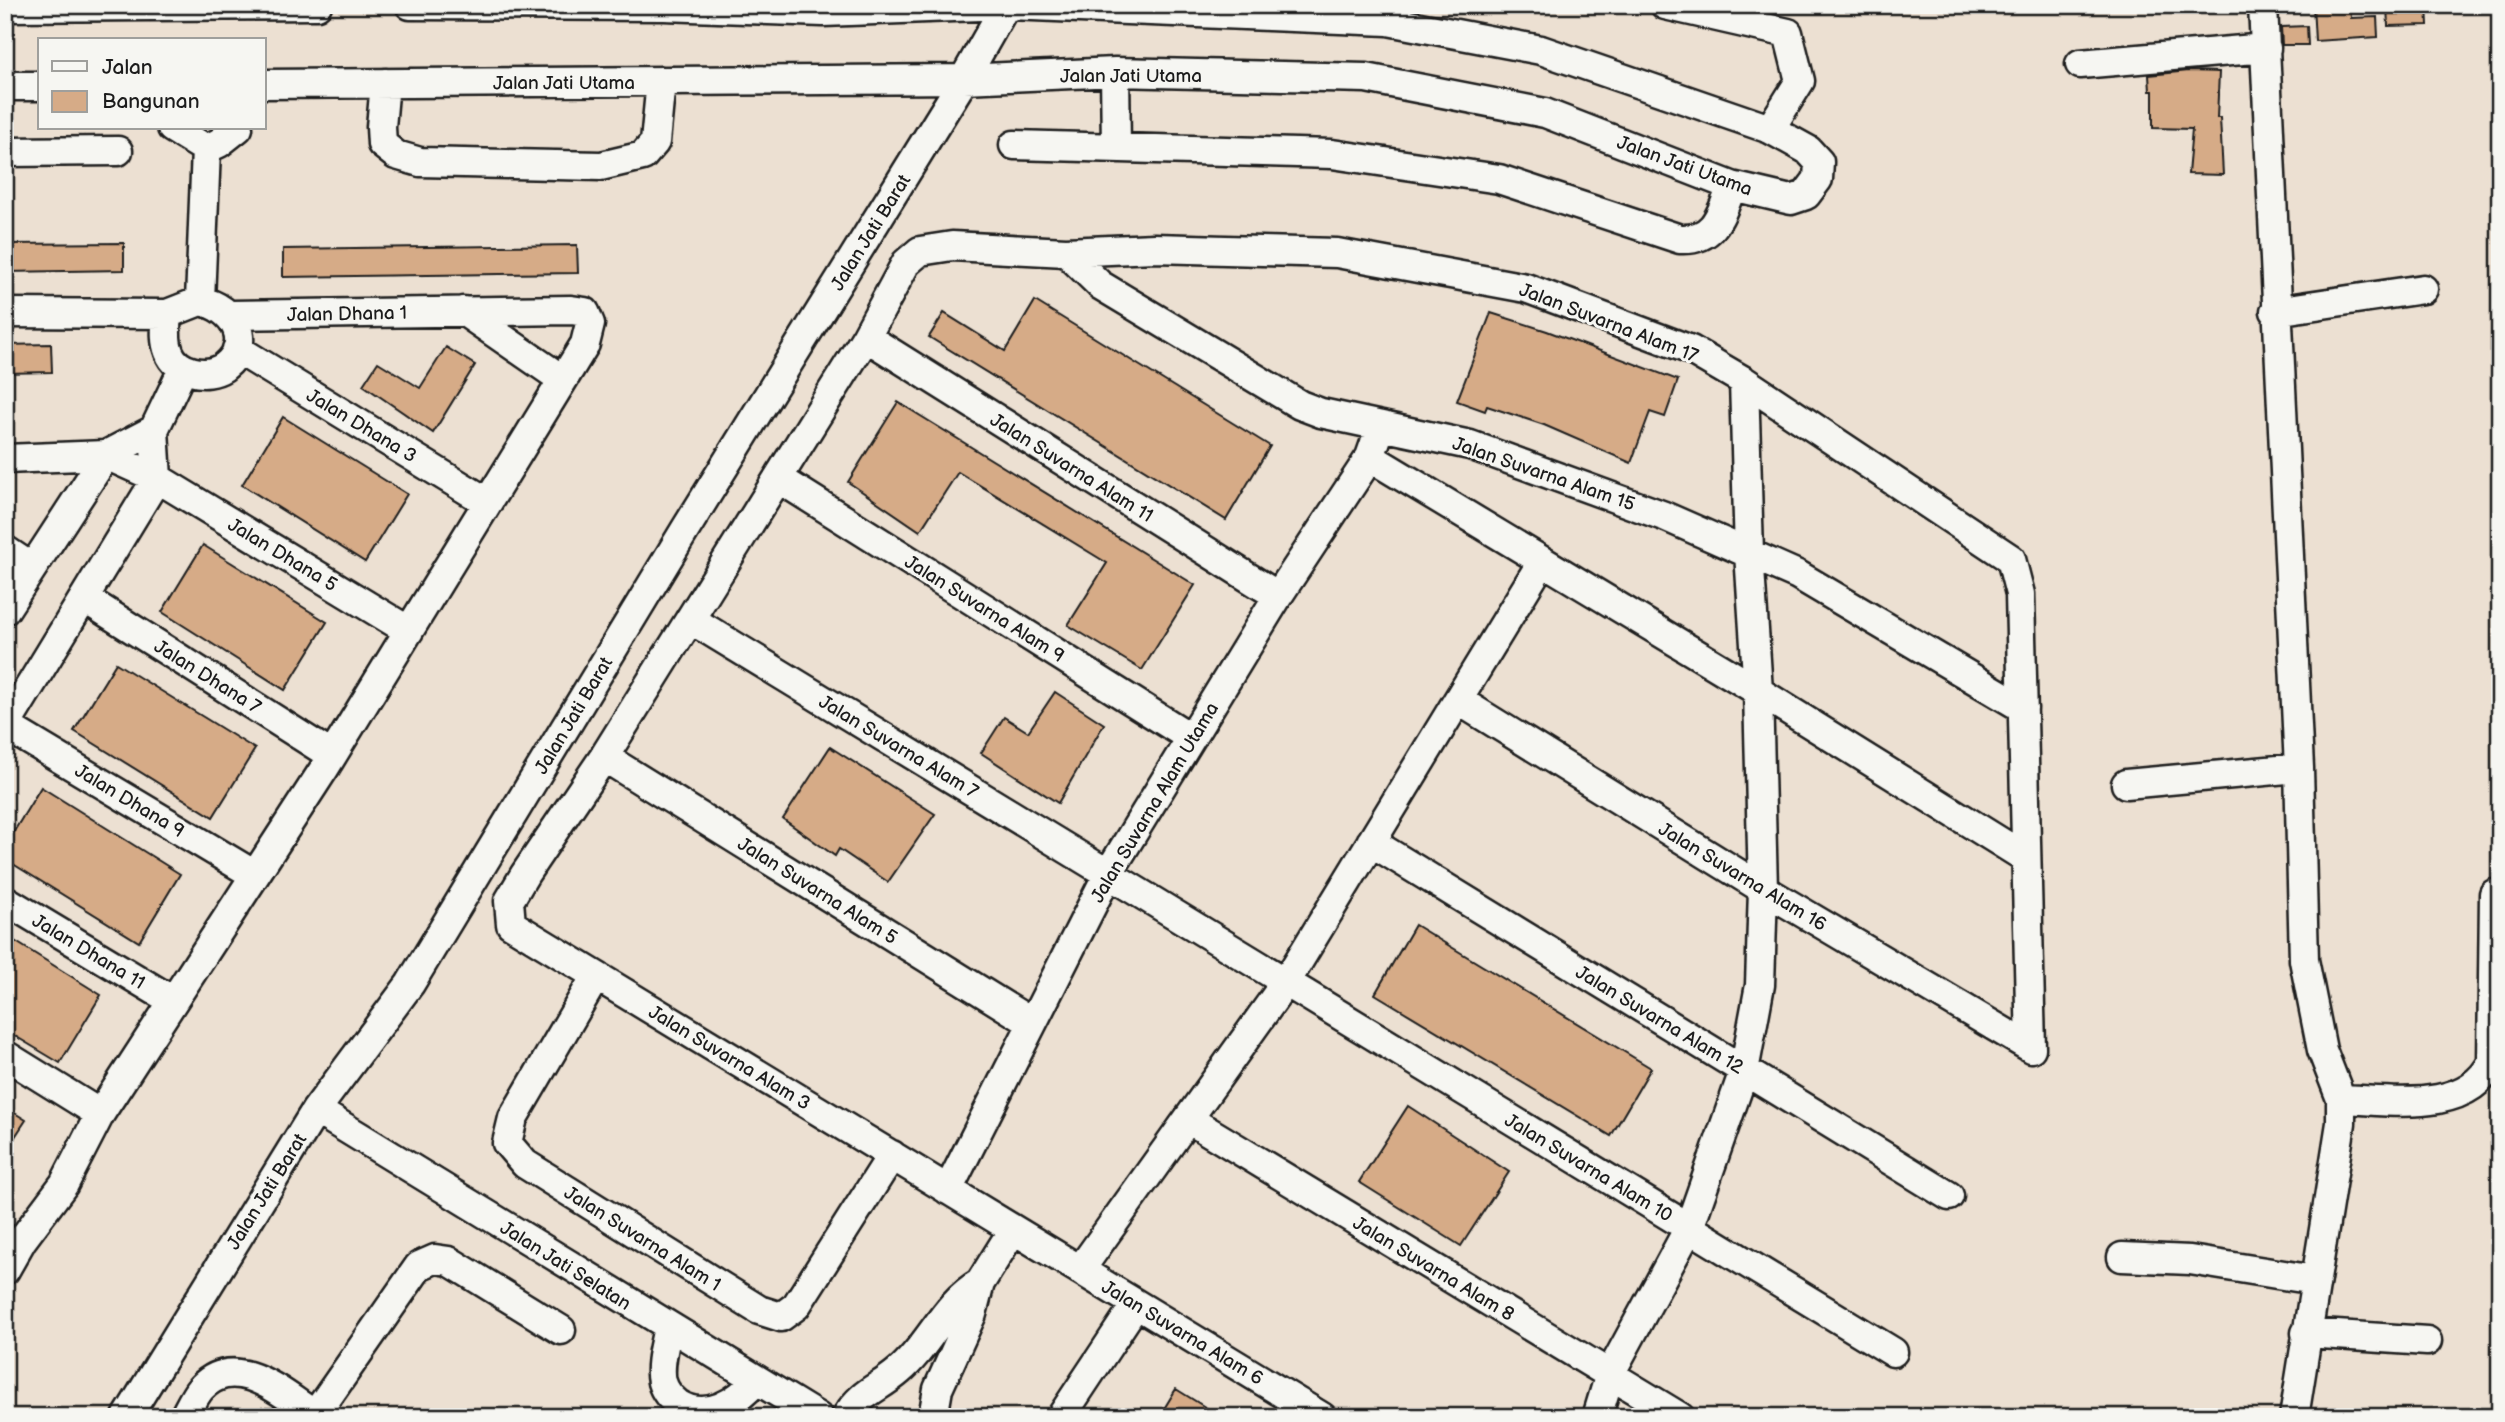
<svg xmlns="http://www.w3.org/2000/svg" width="2505" height="1422" viewBox="0 0 2505 1422" font-family="'Balsamiq Sans',sans-serif">
	<style>
		.building { fill: #d6ab87; stroke: #1c1c1c; stroke-width: 2 }
		.lines { fill: none; stroke-linecap: round; stroke-linejoin: round }
		.minor-casing { stroke: #1c1c1c; stroke-width: 33 }
		.minor { stroke: #f6f6f2; stroke-width: 28 }
		.labels { text-anchor: middle; stroke-width: 6; stroke-linejoin: round; paint-order: stroke }
		.street-label { font-size: 19px; fill: #1c1c1c; stroke: #f6f6f2 }
	</style>
	<rect width="100%" height="100%" fill="#ece0d2"/>
	<filter id="ink" filterUnits="userSpaceOnUse"><feTurbulence type="fractalNoise" baseFrequency=".0143" numOctaves="2"/><feDisplacementMap in="SourceGraphic" scale="14" xChannelSelector="R" yChannelSelector="G"/><feConvolveMatrix kernelMatrix="1 2 1 2 8 2 1 2 1" color-interpolation-filters="sRGB"/></filter>
	<g filter="url(#ink)">
		<path class="building" d="M2313,5H2350L2351,18L2377,17L2378,37L2315,41Z
			M2387,5H2427L2428,25L2388,26Z
			M2307,26L2308,45H2282L2281,27Z
			M2189,71L2219,72L2217,118H2220L2223,175L2188,174L2192,129L2153,128V91H2150L2149,75Z
			M124,243V270L5,272V244Z
			M577,245L578,273L283,277V249Z
			M1035,301L1270,446L1226,520L929,337L944,313L1005,351Z
			M1491,313L1547,331L1678,380L1665,417L1650,412L1631,463L1544,425L1487,406L1485,411L1457,401Z
			M51,344L52,372L5,373V345Z
			M446,347L475,365L433,433L363,385L378,362L420,388Z
			M898,402L1195,585L1142,670L1068,625L1107,563L958,472L920,531L848,482Z
			M283,417L407,494L365,562L242,485Z
			M203,545L327,622L285,690L162,612Z
			M116,663L255,749L213,817L74,731Z
			M1055,692L1104,724L1058,803L981,753L1004,717L1028,732Z
			M830,747L935,814L888,882L839,849L835,856L783,819Z
			M41,787L180,874L139,942L5,859V846Z
			M1415,925L1651,1068L1611,1136L1375,994Z
			M5,935L101,995L60,1063L5,1030Z
			M1408,1106L1509,1172L1461,1246L1359,1182Z
			M5,1107L26,1120L5,1152Z
			M1176,1389L1221,1417H1159Z"/>
		<g class="lines">
			<defs>
				<path id="minor" d="M1665,5L1788,33L1800,81L1770,129
					M2263,5L2299,768L2304,960L2322,1050L2341,1099V1123L2294,1417
					M5,7L317,5
					M2080,64L2266,48
					M1115,72L1116,148
					M385,83L381,127L382,144L396,155L420,162L601,166L643,156L655,142L661,81
					M264,84L964,79L1115,72L1366,78L1545,113L1732,186L1791,200L1806,195L1818,179L1819,162L1808,150L1770,129L1541,50L1388,21L1006,5L823,12L664,6L410,5
					M5,86H40
					M172,128L206,149
					M1014,145L1332,154L1499,179L1680,239C1715,241 1721,214 1732,186
					M206,149L219,143L238,128
					M5,152L118,151
					M1066,252L1100,285L1300,405L1321,413L1470,445L1664,516L1798,575L2023,708
					M200,301C234,307 255,343 224,367C206,379 176,372 169,352C164,340 166,326 167,314Z
					M200,301L206,149
					M463,311L563,380
					M2275,311L2423,289
					M5,313L167,314
					M866,337L1278,596
					M237,349L487,502
					M1370,457L1758,691L2026,858
					M5,459L106,455L157,478L409,631
					M778,478L1191,738
					M5,550L32,568
					M84,598L331,755
					M5,610L106,455L154,430
					M690,619L1893,1352
					M1458,700L1763,889L2031,1048
					M6,726L253,874
					M5,727L157,478L154,430L183,369
					M604,757L1032,1023
					M2126,784L2299,768
					M1371,842L1949,1196
					M5,900L173,1001
					M596,976L513,1118L507,1143L525,1164L759,1310L781,1317L796,1306L892,1155
					M5,1055L100,1114
					M2341,1099C2388,1100 2467,1115 2492,1062L2494,894
					M316,1110L818,1417
					M1188,1119L1680,1417
					M948,1190L1108,874L1278,596L1370,457L1381,426
					M2122,1257L2190,1260L2315,1280
					M5,1270L22,1240L64,1184L100,1114L324,769L585,344L590,324L585,312L571,310L231,315
					M1080,1270L1286,982L1542,562
					M668,1327C665,1344 658,1365 662,1382C665,1392 670,1397 678,1404C706,1422 737,1403 756,1380
					M2306,1333L2427,1341
					M315,1415L419,1266L435,1259L449,1261L561,1330
					M127,1417L316,1110L410,984L685,530L964,79L1006,5
					M184,1417C189,1408 194,1396 201,1388C237,1350 284,1396 318,1417
					M846,1417C863,1390 877,1390 899,1371C930,1345 944,1303 980,1283
					M933,1417L938,1389L972,1314L980,1283L1013,1230
					M1061,1417L1136,1304
					M1322,1417L511,924L509,901L525,874L604,757L866,337L906,263L920,251L952,246L1066,252L1154,248L1337,253L1526,288L1691,350L1744,381L2011,559L2020,594L2031,1048
					M1597,1417L1610,1374L1689,1228L1744,1071L1760,985L1763,889L1758,691L1749,553L1744,381"/>
			</defs>
			<use href="#minor" class="minor-casing"/>
			<use href="#minor" class="minor"/>
		</g>
	</g>
	<g class="labels">
		<g class="street-label">
			<text x="1131" y="82">Jalan Jati Utama</text>
			<text x="564" y="89">Jalan Jati Utama</text>
			<text transform="translate(1685 165) rotate(20)" y="7">Jalan Jati Utama</text>
			<text transform="translate(870 232) rotate(-58)" y="7">Jalan Jati Barat</text>
			<text transform="translate(347 313) rotate(-1)" y="7">Jalan Dhana 1</text>
			<text transform="translate(1609 322) rotate(21)" y="7">Jalan Suvarna Alam 17</text>
			<text transform="translate(362 425) rotate(31)" y="7">Jalan Dhana 3</text>
			<text transform="translate(1072 467) rotate(32)" y="7">Jalan Suvarna Alam 11</text>
			<text transform="translate(1544 473) rotate(19)" y="7">Jalan Suvarna Alam 15</text>
			<text transform="translate(283 554) rotate(31)" y="7">Jalan Dhana 5</text>
			<text transform="translate(985 608) rotate(32)" y="7">Jalan Suvarna Alam 9</text>
			<text transform="translate(208 676) rotate(32)" y="7">Jalan Dhana 7</text>
			<text transform="translate(573 715) rotate(-59)" y="7">Jalan Jati Barat</text>
			<text transform="translate(899 746) rotate(31)" y="7">Jalan Suvarna Alam 7</text>
			<text transform="translate(130 800) rotate(31)" y="7">Jalan Dhana 9</text>
			<text transform="translate(1154 802) rotate(-59)" y="7">Jalan Suvarna Alam Utama</text>
			<text transform="translate(1743 876) rotate(31)" y="7">Jalan Suvarna Alam 16</text>
			<text transform="translate(818 890) rotate(32)" y="7">Jalan Suvarna Alam 5</text>
			<text transform="translate(89 951) rotate(31)" y="7">Jalan Dhana 11</text>
			<text transform="translate(1660 1019) rotate(31)" y="7">Jalan Suvarna Alam 12</text>
			<text transform="translate(730 1057) rotate(31)" y="7">Jalan Suvarna Alam 3</text>
			<text transform="translate(1589 1167) rotate(31)" y="7">Jalan Suvarna Alam 10</text>
			<text transform="translate(266 1191) rotate(-58)" y="7">Jalan Jati Barat</text>
			<text transform="translate(643 1238) rotate(32)" y="7">Jalan Suvarna Alam 1</text>
			<text transform="translate(566 1265) rotate(32)" y="7">Jalan Jati Selatan</text>
			<text transform="translate(1434 1268) rotate(31)" y="7">Jalan Suvarna Alam 8</text>
			<text transform="translate(1183 1332) rotate(31)" y="7">Jalan Suvarna Alam 6</text>
		</g>
	</g>
	<rect width="2505" height="1422" fill="none" stroke="#f6f6f2" stroke-width="28"/>
	<rect x="14" y="14" width="2477" height="1394" fill="none" stroke="#1c1c1c" stroke-width="2.5" filter="url(#ink)"/>
	<rect x="38" y="38" width="228" height="91" fill="#f6f6f2" stroke="#9f9f9c" stroke-width="2"/>
	<rect x="52" y="61" width="35" height="10" fill="#f6f6f2" stroke="#9f9f9c" stroke-width="2"/>
	<text x="102" y="74" font-size="21" fill="#1c1c1c">Jalan</text>
	<rect x="52" y="91" width="35" height="21" fill="#d6ab87" stroke="#9f9f9c" stroke-width="2"/>
	<text x="102" y="108" font-size="21" fill="#1c1c1c">Bangunan</text>
</svg>
